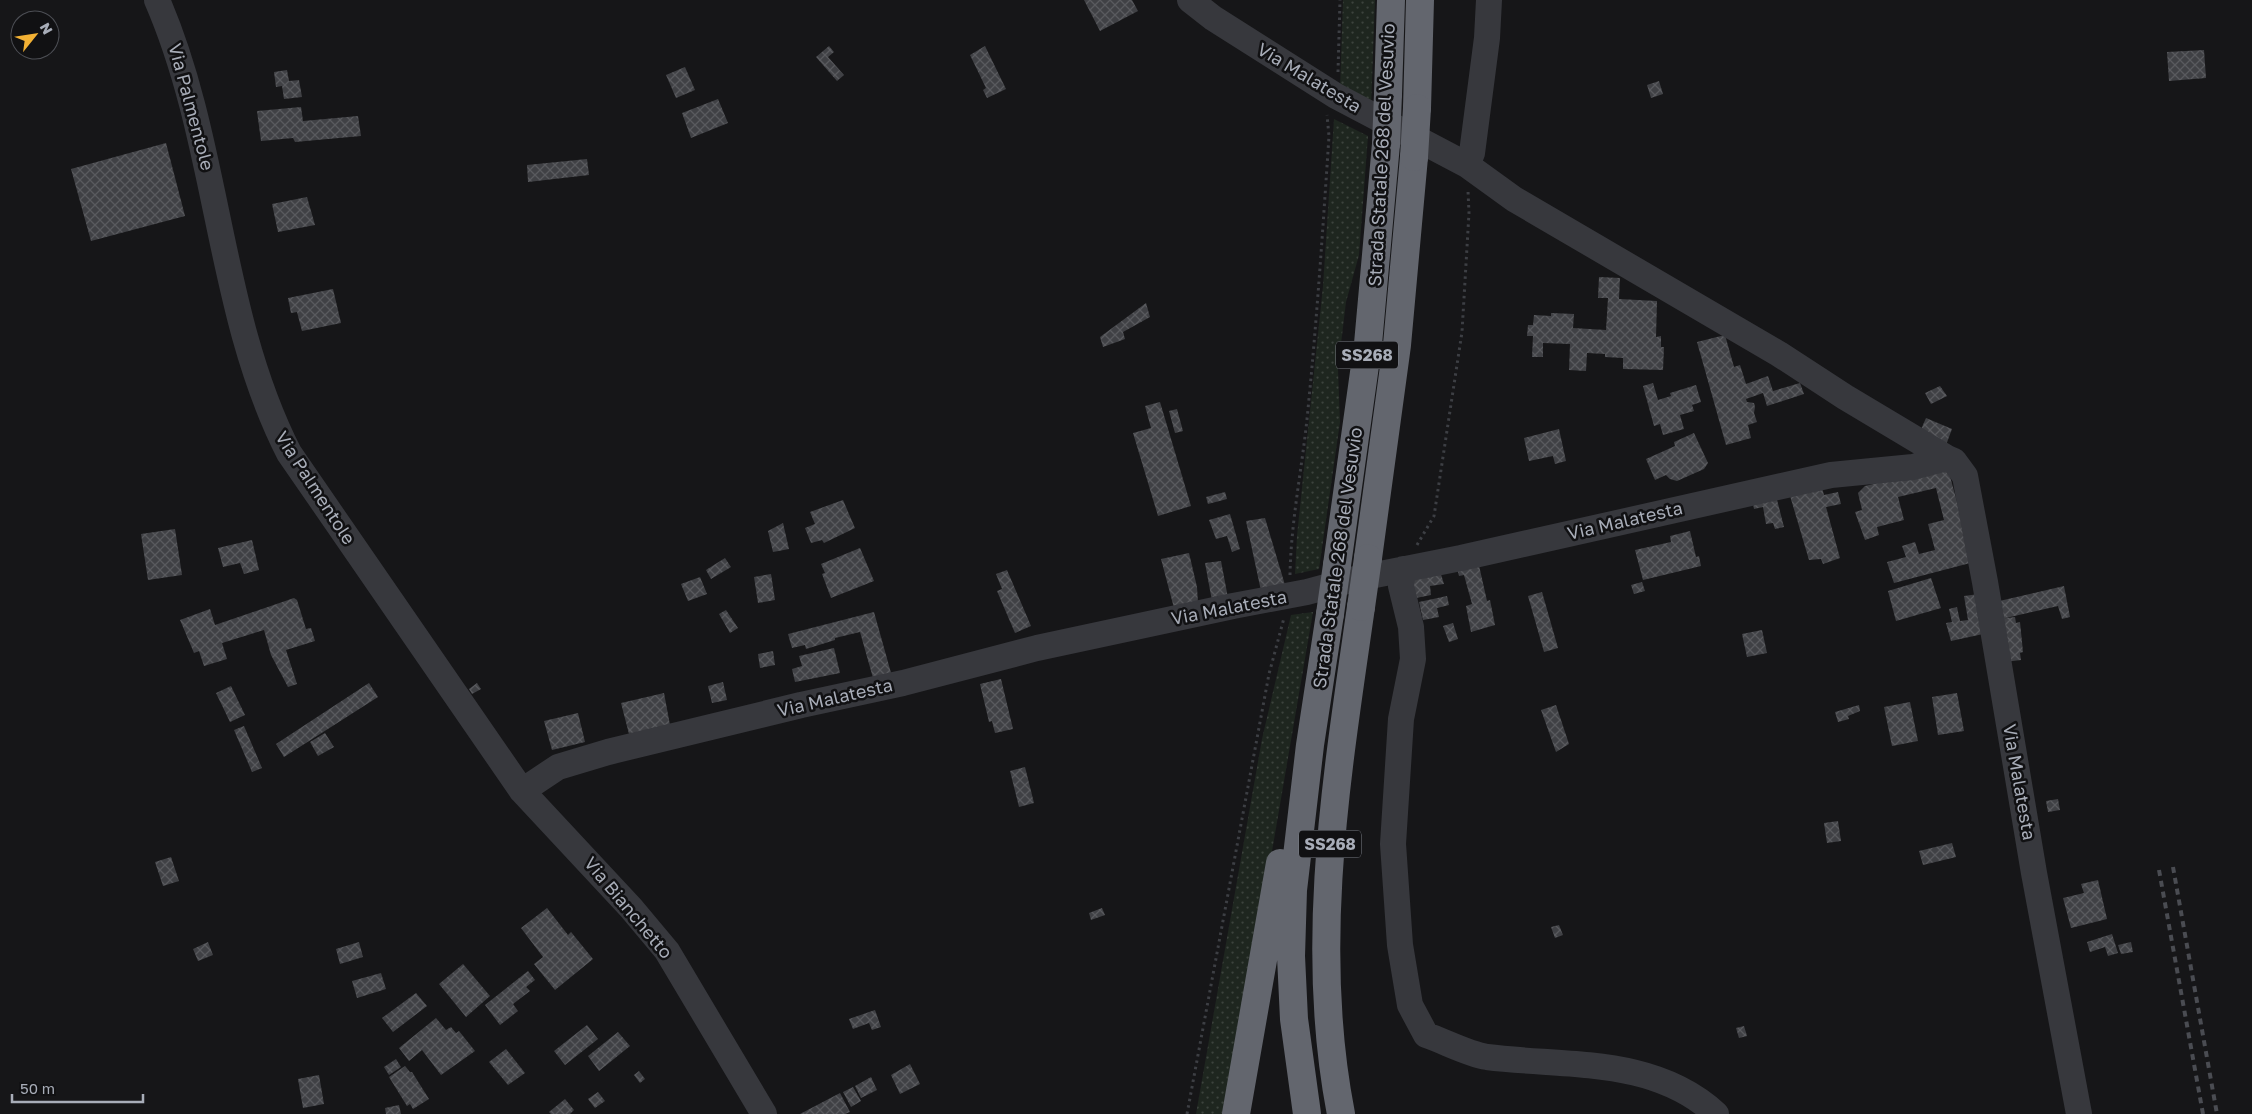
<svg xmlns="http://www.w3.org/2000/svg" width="2252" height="1114" viewBox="0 0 2252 1114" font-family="'Golos Text',sans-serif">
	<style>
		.grass { fill: url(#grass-dots) }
		.building { fill: url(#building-cross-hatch) }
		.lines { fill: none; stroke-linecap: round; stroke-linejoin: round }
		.path { stroke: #3d3f44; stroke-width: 3; stroke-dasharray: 2.5 4; stroke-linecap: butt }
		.minor { stroke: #37383d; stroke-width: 26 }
		.highway { stroke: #63666e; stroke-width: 28 }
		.rail { stroke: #4a4c52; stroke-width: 4; stroke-dasharray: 6 5; stroke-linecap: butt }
		.highway-bridge { stroke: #63666e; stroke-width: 28 }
		.labels { text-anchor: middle; stroke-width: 5; stroke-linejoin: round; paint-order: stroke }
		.shield { fill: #111113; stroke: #7b7e86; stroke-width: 1 }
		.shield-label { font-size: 16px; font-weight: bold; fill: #a8adb8 }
		.street-label { font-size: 18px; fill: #a8adb8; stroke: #111113 }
	</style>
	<defs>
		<pattern id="grass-dots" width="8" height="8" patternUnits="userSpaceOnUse" patternTransform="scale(1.25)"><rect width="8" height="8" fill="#1e261f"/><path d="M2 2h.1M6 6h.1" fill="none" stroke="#3c433d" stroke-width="1.8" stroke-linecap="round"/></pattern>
		<pattern id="building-cross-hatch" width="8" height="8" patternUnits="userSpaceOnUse" patternTransform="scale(1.25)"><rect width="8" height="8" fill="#404145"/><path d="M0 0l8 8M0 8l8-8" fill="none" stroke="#595a5e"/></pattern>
	</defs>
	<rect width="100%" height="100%" fill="#161618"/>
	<path class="grass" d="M1343,0H1375L1371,108L1340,90Z
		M1334,119L1368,136L1359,255L1346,302L1338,369L1340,422L1319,569L1295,574L1297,536L1323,286Z
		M1313,612L1227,1114H1196L1262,739L1291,615Z"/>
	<path class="building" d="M1084,0H1132L1138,11L1100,31Z
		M829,46L834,52L828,57L844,75L837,81L816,57Z
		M985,46L1006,89L987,98L983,90L986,88L970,55Z
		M2204,50L2206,78L2169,81L2167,52Z
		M685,67L695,90L676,98L666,75Z
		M287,70L289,81L299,80L302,97L284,99L282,86L276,87L274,72Z
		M1659,81L1663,94L1651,98L1647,85Z
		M718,99L728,123L691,138L682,113Z
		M301,107L303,121L358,116L361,136L295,142L293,138L261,141L257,111Z
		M166,143L185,216L91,241L71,169Z
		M587,159L589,175L528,182L527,165Z
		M307,197L315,225L278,232L272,204Z
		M1599,277L1620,278L1619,299L1657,301L1656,337L1661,336V347H1664L1663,370L1623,369V358L1605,357V354L1587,353L1586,371L1569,370L1570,344L1543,343V357H1532L1533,336H1527L1528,325H1533L1534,315L1551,316V313L1574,314L1573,328L1606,330L1608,298H1598Z
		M333,289L341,323L302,331L297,312L291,313L288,298Z
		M1146,303L1150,317L1123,332L1125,339L1103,347L1100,337Z
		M1725,335L1734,367L1740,365L1746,384L1768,376L1773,391L1800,383L1804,394L1767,406L1763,393L1746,399L1747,402L1754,403L1755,407L1754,413L1757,422L1748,425L1751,438L1726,445L1697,342Z
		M1653,383L1658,400L1671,396L1670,393L1696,385L1701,402L1692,405L1694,411L1680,415L1684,429L1663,435L1660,424L1654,426L1643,386Z
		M1940,386L1947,396L1931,404L1925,393Z
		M1160,402L1191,506L1158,516L1133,433L1151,428L1145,406Z
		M1177,409L1183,431L1175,433L1169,411Z
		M1926,418L1952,429L1946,445L1919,434Z
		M1559,429L1566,461L1555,464L1553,456L1529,461L1524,438Z
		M1694,433L1708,463L1704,469L1677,481L1670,479L1666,475L1655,480L1646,459L1675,446L1674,442Z
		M1947,466L1974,562L1894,583L1887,562L1906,557L1902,546L1915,542L1919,554L1935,550L1928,524L1944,520L1936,488L1898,497L1904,520L1877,527L1879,535L1865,540L1855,512L1862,510L1858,493L1865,486Z
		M1821,484L1824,495L1838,492L1841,504L1826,507L1840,558L1823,564L1821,559L1809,560L1788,489Z
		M1225,492L1227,499L1208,504L1206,497Z
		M1775,492L1784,527L1775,529L1773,523L1766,524L1763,507L1754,509L1752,497Z
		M843,500L855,528L824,543L822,540L811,543L805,528L815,524L810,512Z
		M1230,514L1240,549L1232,552L1227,536L1216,539L1209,520Z
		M1265,518L1285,585L1261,591L1246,521Z
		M783,523L789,549L773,552L768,531Z
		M175,529L182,575L148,580L141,534Z
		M1690,531L1696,557L1699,556L1701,566L1643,580L1635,550L1671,542L1670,536Z
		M252,540L259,570L244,574L240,563L223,567L218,548Z
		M860,548L874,581L831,598L822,574L825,573L821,564Z
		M1189,553L1197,587L1198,603L1174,608L1161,559Z
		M725,558L731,567L711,579L706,570Z
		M1221,561L1228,598L1212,601L1205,563Z
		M1478,561L1487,601L1490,600L1495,625L1471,632L1466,606L1472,604L1464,575L1459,576L1456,565Z
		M1439,568L1444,584L1430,586L1431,595L1416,598L1411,575Z
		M1007,570L1031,626L1015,633L997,591L1002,589L996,574Z
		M771,574L775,600L758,603L754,577Z
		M700,577L707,594L688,601L681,584Z
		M1931,578L1941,608L1896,621L1888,591Z
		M1642,582L1645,591L1634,594L1631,585Z
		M2064,586L2070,617L2062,619L2058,606L1997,620L1995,602Z
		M1542,592L1558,648L1544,652L1528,596Z
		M1979,594L1983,634L1951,641L1946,623L1952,622L1949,609L1957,607L1960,621L1968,620L1964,596Z
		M1447,596L1449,605L1437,608L1439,617L1423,620L1419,602Z
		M294,598L297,600L306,629L311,628L315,641L286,650L297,684L288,687L271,655L264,630L222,643L227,659L204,666L199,651L194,653L180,620L210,609L215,625Z
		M726,610L738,628L730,633L719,614Z
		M874,612L893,680L875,685L860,632L835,638V640L806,649L805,645L792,648L788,634Z
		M2015,617L2016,623L2020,622L2023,652L2020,653L2021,660L2004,662L1999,619Z
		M1453,623L1458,639L1449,642L1443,626Z
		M1762,630L1767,653L1747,657L1742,634Z
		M834,648L840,673L795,682L792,669L802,666L799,656Z
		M773,651L775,665L760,668L758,654Z
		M1001,679L1013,729L995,733L992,721L989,722L980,684Z
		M723,682L727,700L712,703L708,686Z
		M369,683L378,697L284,757L276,744Z
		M477,683L481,689L472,694L469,689Z
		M231,686L245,715L230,722L216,693Z
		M664,693L670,725L629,734L621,703Z
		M1957,693L1964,731L1938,735L1932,697Z
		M1910,702L1918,741L1892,746L1884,707Z
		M1556,705L1569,744L1556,752L1541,710Z
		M1859,705L1860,711L1848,716L1849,719L1838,722L1835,712Z
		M578,713L585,742L552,750L544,721Z
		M244,726L262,768L252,772L234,730Z
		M325,733L334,747L318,756L310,742Z
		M1025,767L1034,803L1019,807L1010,771Z
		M2058,799L2060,810L2048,812L2046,801Z
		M1838,821L1841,841L1827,843L1824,823Z
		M1952,843L1956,857L1923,865L1919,851Z
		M171,857L179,881L163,886L155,862Z
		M2098,880L2107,919L2071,928L2063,898L2084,893L2081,884Z
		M547,908L568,935L571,932L593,959L555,990L534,964L543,957L521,928Z
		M1102,908L1105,915L1091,920L1089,913Z
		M1559,925L1563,935L1555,938L1551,927Z
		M2112,934L2118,953L2108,956L2105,947L2090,952L2087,942Z
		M208,942L213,955L198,961L193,949Z
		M359,942L363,957L340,964L336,949Z
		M2131,942L2133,952L2121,954L2118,945Z
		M463,964L490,996L466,1017L439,984Z
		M528,971L535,980L526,987L530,991L513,1004L518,1011L500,1025L485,1005Z
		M381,973L386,989L357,998L352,981Z
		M416,993L427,1006L393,1032L382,1018Z
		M875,1010L881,1027L872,1030L869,1023L853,1029L849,1019Z
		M436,1018L446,1030L451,1027L456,1033L459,1031L475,1051L441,1075L422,1050L409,1061L399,1048Z
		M587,1025L598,1039L565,1065L554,1051Z
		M1744,1026L1747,1036L1739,1038L1736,1028Z
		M618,1032L630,1046L599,1071L588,1056Z
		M506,1049L525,1073L508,1085L489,1062Z
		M396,1059L401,1067L389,1075L384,1067Z
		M910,1064L920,1084L900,1094L891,1075Z
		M405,1066L410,1072H412L429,1099L413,1109L410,1104L407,1106L389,1077Z
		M639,1071L645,1079L640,1083L634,1075Z
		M319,1075L324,1104L303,1108L298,1079Z
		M871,1077L877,1090L861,1098L855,1086Z
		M853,1087L861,1101L851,1107L843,1092Z
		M598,1092L605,1101L595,1108L588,1099Z
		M840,1093L850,1112L845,1114H800Z
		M565,1099L574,1110L570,1114H551L549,1112Z
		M399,1105L401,1114H386L385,1108Z"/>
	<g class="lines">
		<path class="path" d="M1338,72L1340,0
			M1417,545L1434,516L1462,332L1469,213L1468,191
			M1290,575C1291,519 1303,464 1308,409C1317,318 1323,227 1329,136L1327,115
			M1187,1114L1269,674L1284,618"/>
		<path class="minor" d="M157,0C220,145 217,312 289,453L522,791L631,908L667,951L764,1114
			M1190,0L1213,18L1336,96L1467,165L1514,199L1779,354L1845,397L1947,458
			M1467,165L1472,153L1487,38L1489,0
			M1403,569L1401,586L1411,627L1413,659L1401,719L1393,844L1400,945L1410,1005L1426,1035C1444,1041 1468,1054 1487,1057C1565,1067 1653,1056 1716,1114
			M522,791L558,767L608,752L801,705L903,683L1037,648L1233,606L1307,592L1355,579L1461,558L1831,475L1913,467L1947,458L1954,461L1965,476L1985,582L2034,873L2079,1114"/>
		<path class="highway" d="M1388,94L1391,0
			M1417,108L1420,0
			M1368,558L1397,345L1414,157
			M1337,565L1368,344L1386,144
			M1236,1114L1280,863
			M1307,1114L1294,1019L1291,956L1293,890L1310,745L1330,614
			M1341,1114C1308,945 1337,775 1361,607"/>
		<path class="rail" d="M2173,867L2217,1114
			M2159,870L2203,1114"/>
		<path class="highway-bridge" d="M1386,144L1388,94
			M1414,157L1417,108
			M1361,607L1368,558
			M1330,614L1337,565"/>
	</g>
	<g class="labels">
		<g class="shield">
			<rect x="1336" y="341.5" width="62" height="27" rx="4"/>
			<rect x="1299" y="830.5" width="62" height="27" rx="4"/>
		</g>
		<g class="shield-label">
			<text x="1367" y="361">SS268</text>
			<text x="1330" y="850">SS268</text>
		</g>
		<g class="street-label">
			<text transform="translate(1309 78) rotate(31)" y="6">Via Malatesta</text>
			<text transform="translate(191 107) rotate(75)" y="6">Via Palmentole</text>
			<text transform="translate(1382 155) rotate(-87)" y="6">Strada Statale 268 del Vesuvio</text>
			<text transform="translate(315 488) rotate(57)" y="6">Via Palmentole</text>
			<text transform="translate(1625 521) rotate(-13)" y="6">Via Malatesta</text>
			<text transform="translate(1338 558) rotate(-82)" y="6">Strada Statale 268 del Vesuvio</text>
			<text transform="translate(1229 608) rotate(-11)" y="6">Via Malatesta</text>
			<text transform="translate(835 698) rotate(-13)" y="6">Via Malatesta</text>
			<text transform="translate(2019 782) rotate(80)" y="6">Via Malatesta</text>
			<text transform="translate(628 908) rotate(50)" y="6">Via Bianchetto</text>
		</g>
	</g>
	<g transform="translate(35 35) rotate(60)"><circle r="24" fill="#111113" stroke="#4d4f55"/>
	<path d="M0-4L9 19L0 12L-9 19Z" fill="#f2b134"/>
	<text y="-8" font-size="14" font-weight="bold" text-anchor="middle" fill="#a8adb8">N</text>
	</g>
	<path d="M12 1094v8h131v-8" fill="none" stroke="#a8adb8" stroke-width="2.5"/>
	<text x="20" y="1094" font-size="15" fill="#a8adb8" stroke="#111113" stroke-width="4" paint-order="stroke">50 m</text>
</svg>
